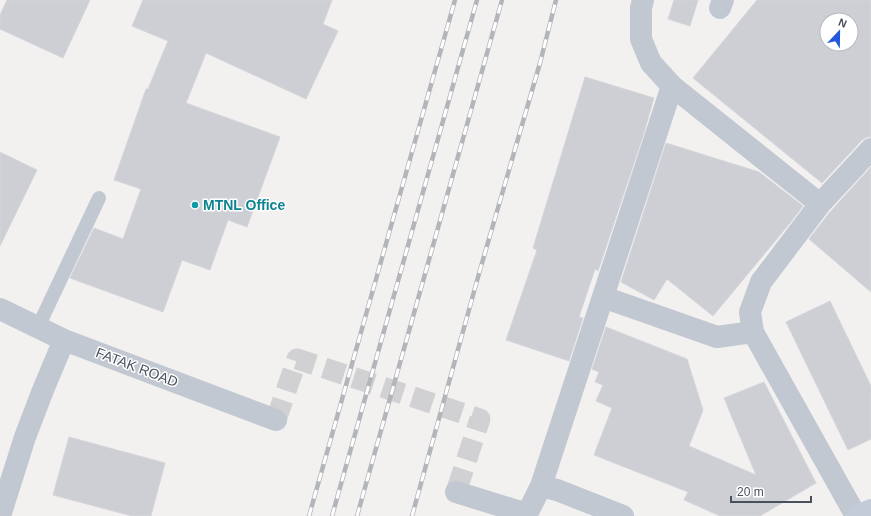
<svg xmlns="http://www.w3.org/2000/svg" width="871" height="516" viewBox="0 0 871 516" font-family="Helvetica,sans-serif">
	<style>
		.building { fill: #cdcfd5; stroke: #d5d6db; fill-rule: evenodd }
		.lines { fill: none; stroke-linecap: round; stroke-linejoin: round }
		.pedestrian-tunnel { stroke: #d1d1d3; stroke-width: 21; stroke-dasharray: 21 10; stroke-linecap: butt }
		.service { stroke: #c2c8d1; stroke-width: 14 }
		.minor { stroke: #c2c8d1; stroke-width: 22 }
		.secondary { stroke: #c4cbd8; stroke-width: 22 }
		.rail-casing { stroke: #b3b5ba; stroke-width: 4.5 }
		.rail { stroke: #fff; stroke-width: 3; stroke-dasharray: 9; stroke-linecap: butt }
		.culture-dot { fill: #0f9aa8; stroke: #fff; stroke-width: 1.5 }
		.labels { text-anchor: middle; stroke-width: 3; stroke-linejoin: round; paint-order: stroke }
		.culture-label { font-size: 14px; font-weight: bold; fill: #0d838f; stroke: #fff; text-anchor: start }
		.street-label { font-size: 14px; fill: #49515d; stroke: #fff }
	</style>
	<rect width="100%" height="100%" fill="#f3f1f0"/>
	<path class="building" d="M7,0H90L63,58L0,29V15Z
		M143,0H332L323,24L338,31L306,99L206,53L186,103L280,137L247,227L228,220L210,270L182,260L163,312L70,278L94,228L123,239L141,189L114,180L146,89H148L168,41L132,26Z
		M674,0H698L690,26L668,19Z
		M757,0H871V137H867L862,140L822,183L693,78ZM827,20H851V44H827Z
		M585,77L654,98L643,136L598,271L595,269L579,317L583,318L569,361L506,340L537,250L533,248Z
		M666,143L759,172L803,206L790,223L713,316L667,279L654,300L621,282Z
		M0,152L37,170L0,246Z
		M871,167V292L809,239L830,212Z
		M830,301L871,386V439L848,450L786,322Z
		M606,327L687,359L703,410L689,446L756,475L724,398L764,382L816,483L760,516H720L684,500L688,492L594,455L612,408L596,401L603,385L595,382L599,372L592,369Z
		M69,437L165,463L151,516H132L53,495Z"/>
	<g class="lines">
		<path class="pedestrian-tunnel" d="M276,420L297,359L480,419L456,492"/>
		<path class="service" d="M38,327L99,198"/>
		<path class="minor" d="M643,0L641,8V39L651,63L672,86L820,204
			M720,8L723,0
			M603,297L717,337L753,332
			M0,309L64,340L276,420
			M541,486L557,490L623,516
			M456,492L527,514L541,486L672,86
			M0,516L25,437L43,390L64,340
			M856,516L753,332L750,312L761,282L820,204L871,149"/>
		<path class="secondary" d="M857,516L871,510"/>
		<defs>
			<path id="rail" d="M309,516L455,0
				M332,516L477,0
				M357,516L502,0
				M412,516L480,270L540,63L556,0"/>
		</defs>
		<use href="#rail" class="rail-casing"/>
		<use href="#rail" class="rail"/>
	</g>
	<circle class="culture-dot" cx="195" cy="205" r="4"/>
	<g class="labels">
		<g class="culture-label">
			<text x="203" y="210">MTNL Office</text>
		</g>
		<g class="street-label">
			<text transform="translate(137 367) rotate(21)" y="5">FATAK ROAD</text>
		</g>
	</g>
	<g transform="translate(839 32) rotate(22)"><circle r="19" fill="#ffffff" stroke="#b6b9be"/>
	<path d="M0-3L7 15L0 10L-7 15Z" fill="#2258db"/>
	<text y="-6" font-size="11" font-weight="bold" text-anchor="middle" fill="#49515d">N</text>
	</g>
	<path d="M731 496v6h80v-6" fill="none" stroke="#49515d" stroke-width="2"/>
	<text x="737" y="496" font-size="12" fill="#49515d" stroke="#ffffff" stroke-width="3" paint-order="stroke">20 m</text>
</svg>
